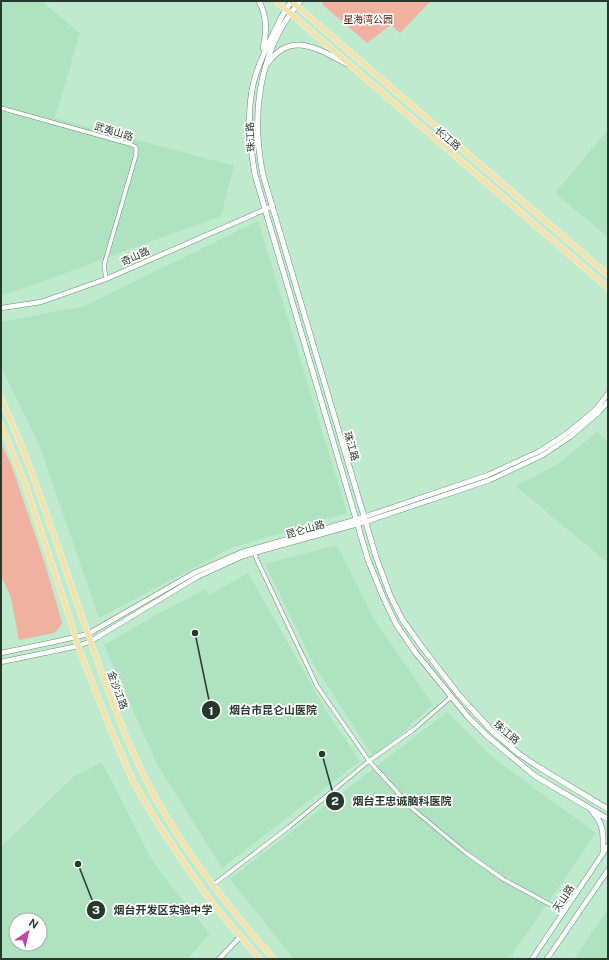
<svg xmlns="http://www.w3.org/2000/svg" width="609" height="960" viewBox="0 0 609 960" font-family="'Public Sans','Noto Sans SC',sans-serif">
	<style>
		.built { fill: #afe2c0; fill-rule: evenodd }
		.green { fill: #f0b1a0 }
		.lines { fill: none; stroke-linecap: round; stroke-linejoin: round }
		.minor-casing { stroke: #668e73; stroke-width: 4.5 }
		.tertiary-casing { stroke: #668e73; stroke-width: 5.5 }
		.secondary-casing { stroke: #668e73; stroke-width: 6 }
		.primary-casing { stroke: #fff; stroke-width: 6 }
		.minor { stroke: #fff; stroke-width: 3.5 }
		.tertiary { stroke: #fff; stroke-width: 4.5 }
		.secondary { stroke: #fff; stroke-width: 5 }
		.primary { stroke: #f1e3af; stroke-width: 5.5 }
		.labels { text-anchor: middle; stroke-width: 3.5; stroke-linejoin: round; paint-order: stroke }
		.park-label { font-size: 10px; fill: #5c1907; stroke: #fff }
		.street-label { font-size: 10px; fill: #27382d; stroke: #fff }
		.leader { fill: none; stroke: #27382d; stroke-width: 1.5 }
		.callout-dot { fill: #27382d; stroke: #fff; stroke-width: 1.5 }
		.mark-label { font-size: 12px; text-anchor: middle; font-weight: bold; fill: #fff }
		.callout-label { font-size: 11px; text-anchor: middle; font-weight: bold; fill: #27382d; stroke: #fff; stroke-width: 3.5; stroke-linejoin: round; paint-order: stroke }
	</style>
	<rect width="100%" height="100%" fill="#bfeacd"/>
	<path class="built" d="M1,1H41L80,33L55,118L234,166L221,216L8,294H1Z
		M608,130V237L555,193Z
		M258,221L347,513L231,548L99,618L39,444L1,367V322L85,306Z
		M597,432L608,441V563L516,486L558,464Z
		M337,545L374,619L433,705L374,758L314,665L265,564Z
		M248,573L328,714L360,761L222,868L157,764L104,645L156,615L206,589L209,595Z
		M447,712L492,757L596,833L509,959H294L230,879Z
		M102,762L149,855L161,873L210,934L187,959H1V847L73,777ZM16,920H40V944H16Z
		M608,909V959H574Z"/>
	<path class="green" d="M322,1H431L400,33L391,25L367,43L323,5Z
		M1,443L12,467L44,561L62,622L60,627L54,633L19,640L11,598L1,575Z"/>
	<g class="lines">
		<defs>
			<path id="minor" d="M1,108L130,144L136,147V155L104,265L106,279
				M254,551L257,560L317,686L369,761L414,810L466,853L503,879L564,912
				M213,885L289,827L369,761L413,730L451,697"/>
			<path id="tertiary" d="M297,5L301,1
				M1,308L41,302L106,279L273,206
				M1,653L54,642L88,634L194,573L242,552L355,520L488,475L540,451L566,434L595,410L608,394
				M1,662L78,646L91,641L197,577L243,556L365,522L490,480L543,455L570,437L598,413L608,402
				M219,959L240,937
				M532,959L608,846
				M547,959L608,870"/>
			<path id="secondary" d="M259,1C267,17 267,31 263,48
				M292,1C283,12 278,24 272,36C265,51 258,65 254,81C246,112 250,145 255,175L368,560L384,599L396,624L415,652L468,717L487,736L535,776L608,819
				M297,5C258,54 251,116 263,175L376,557L390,595L402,619L422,647L459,695L492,731L519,754L540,768L608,809
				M268,63C291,30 320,50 347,64
				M592,811C605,826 603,834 603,853"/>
			<path id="primary" d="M276,1L608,288
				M291,1L608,275
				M1,398C11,421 21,444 30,468C48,516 64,566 81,614C100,668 118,722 143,774C176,841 224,903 274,959
				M1,424L25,484L68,613L78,646L110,728L134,783L157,822L188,869L216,908L260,959"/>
		</defs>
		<use href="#minor" class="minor-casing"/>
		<use href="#tertiary" class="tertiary-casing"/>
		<use href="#secondary" class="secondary-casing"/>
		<use href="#primary" class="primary-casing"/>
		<use href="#minor" class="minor"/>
		<use href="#tertiary" class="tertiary"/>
		<use href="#secondary" class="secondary"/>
		<use href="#primary" class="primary"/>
	</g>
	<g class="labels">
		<g class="park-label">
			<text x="368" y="23">星海湾公园</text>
		</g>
		<g class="street-label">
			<text transform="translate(114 131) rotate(17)" y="4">武夷山路</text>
			<text transform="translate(250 137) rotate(-93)" y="4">珠江路</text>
			<text transform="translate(448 138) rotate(41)" y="4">长江路</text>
			<text transform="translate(135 256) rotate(-24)" y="4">奇山路</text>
			<text transform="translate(352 446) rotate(74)" y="4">珠江路</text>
			<text transform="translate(305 529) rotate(-16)" y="4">昆仑山路</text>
			<text transform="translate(118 690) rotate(70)" y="4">金沙江路</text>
			<text transform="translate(507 732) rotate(41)" y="4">珠江路</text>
			<text transform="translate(563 898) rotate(-56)" y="4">天山路</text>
		</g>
	</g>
	<path class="leader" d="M195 633L211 710M322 754L335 801M78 864L96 910"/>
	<g class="callout-dot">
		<circle cx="195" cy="633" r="4"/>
		<circle cx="322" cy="754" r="4"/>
		<circle cx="78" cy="864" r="4"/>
		<circle cx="211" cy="710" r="10"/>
		<circle cx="335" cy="801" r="10"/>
		<circle cx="96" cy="910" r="10"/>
	</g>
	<g class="mark-label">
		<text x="211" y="715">1</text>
		<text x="335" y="805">2</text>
		<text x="96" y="914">3</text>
	</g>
	<g class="callout-label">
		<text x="273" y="714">烟台市昆仑山医院</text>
		<text x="402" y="805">烟台王忠诚脑科医院</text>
		<text x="163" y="914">烟台开发区实验中学</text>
	</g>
	<rect width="609" height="960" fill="none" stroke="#27382d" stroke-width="4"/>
	<g transform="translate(28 932) rotate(34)"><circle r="19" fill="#ffffff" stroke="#a9afab"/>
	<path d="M0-3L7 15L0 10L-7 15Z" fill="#bb4ba8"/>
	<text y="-6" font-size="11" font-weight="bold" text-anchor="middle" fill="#27382d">N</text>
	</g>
</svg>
